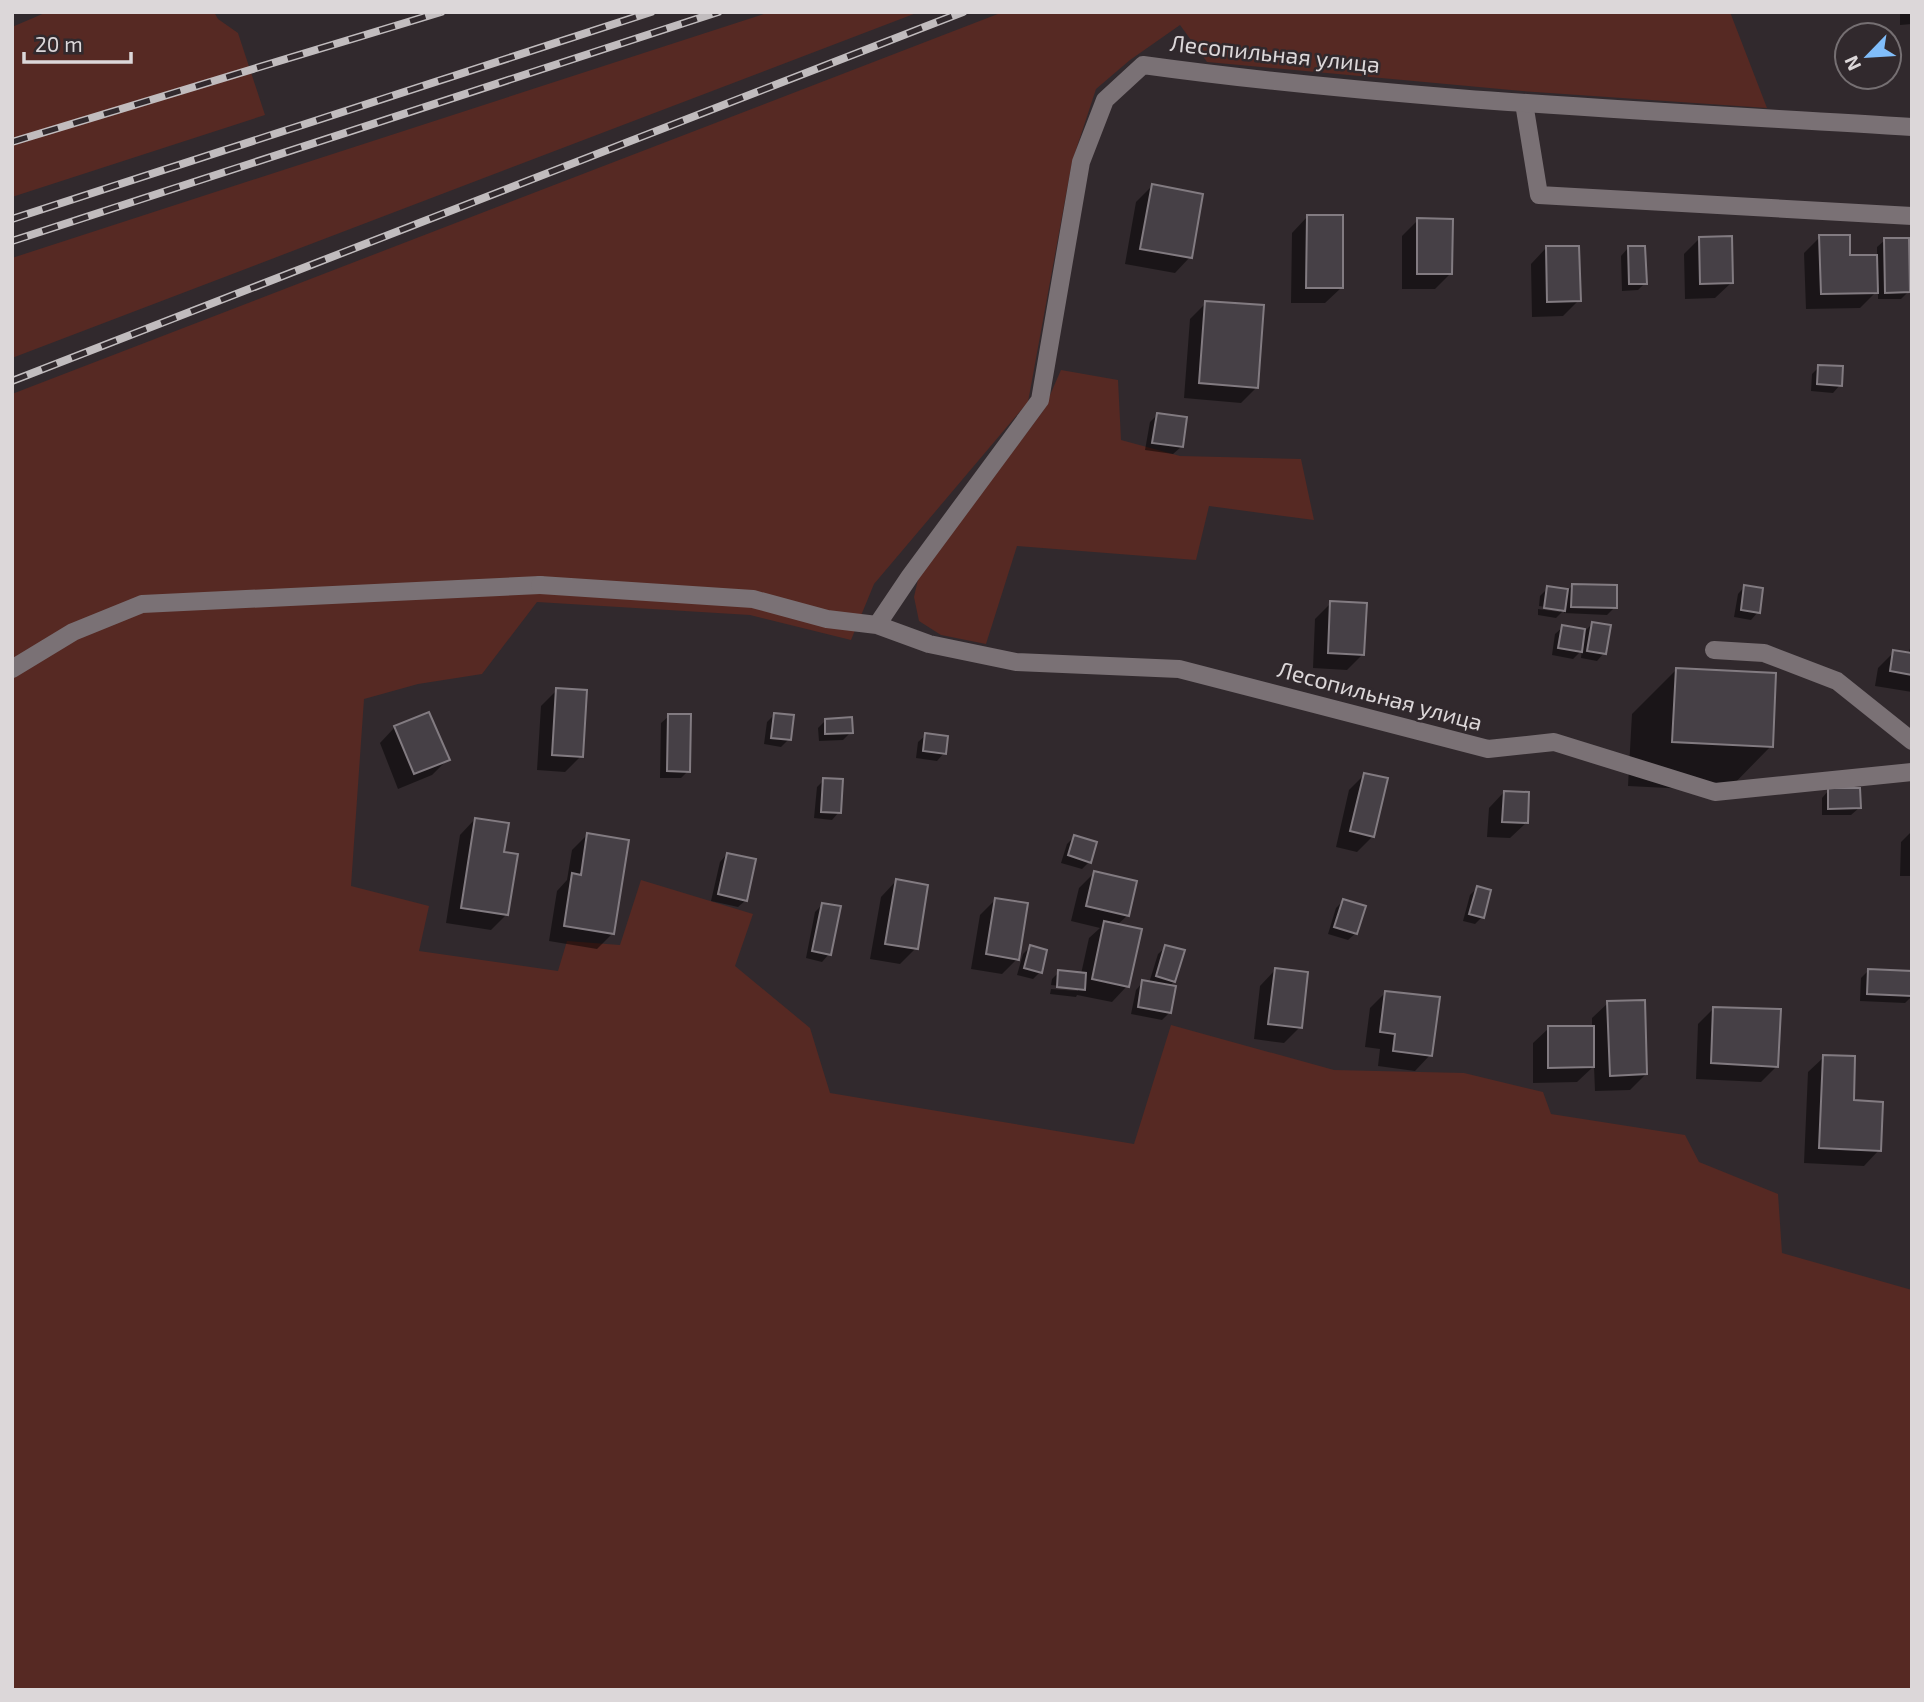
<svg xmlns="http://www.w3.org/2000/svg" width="1924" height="1702" viewBox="0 0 1924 1702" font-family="'Exo 2',sans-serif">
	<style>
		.green { fill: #562923 }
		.shadow { fill: #0007 }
		.building { fill: #464046; stroke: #827b81; stroke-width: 2 }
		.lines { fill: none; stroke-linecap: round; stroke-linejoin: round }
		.lane { stroke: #7a7175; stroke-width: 18 }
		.street { stroke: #7a7175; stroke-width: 18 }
		.rail-casing { stroke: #c1bcbe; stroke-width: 8 }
		.rail { stroke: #31292d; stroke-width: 5; stroke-dasharray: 16; stroke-linecap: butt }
		.labels { text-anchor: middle; stroke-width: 5; stroke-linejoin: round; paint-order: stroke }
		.street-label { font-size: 23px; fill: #dcd7d9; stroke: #31292d }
	</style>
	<rect width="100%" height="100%" fill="#31292d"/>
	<path class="green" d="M47,12H214L218,19L238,33L265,115L12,197V27Z
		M770,12H919L12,358V258Z
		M1003,12H1730L1767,108L1522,91L1207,62L1180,25L1130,60L1096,89L1072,162L1028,402L874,584L851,640L750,615L537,602L482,674L418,684L364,699L351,886L429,906L419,951L558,971L567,941L620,945L641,880L753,914L735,966L810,1028L830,1093L1134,1144L1171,1025L1334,1070L1464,1073L1543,1092L1551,1114L1685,1135L1699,1162L1778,1194L1782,1253L1912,1290V1690H12V394Z
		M1061,370L1118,380L1121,440L1180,456L1301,459L1314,520L1209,506L1196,560L1017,546L986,644L941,635L919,621L914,597L919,575L1043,411Z"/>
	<path class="shadow" d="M1900,12H1912V24L1900,25Z
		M1152,186L1190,257L1175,273L1125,264L1136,202Z
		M1307,217L1341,288L1325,303H1291L1292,233Z
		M1418,220L1451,273L1435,289H1402V236Z
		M1820,237L1849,257L1877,256V247L1885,240L1909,291L1901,299H1878V290L1860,308L1806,309L1804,253Z
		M1700,238L1731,283L1715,298L1685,299L1684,254Z
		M1546,248L1579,300L1563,316L1532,317L1531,264Z
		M1628,248L1645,283L1638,290L1622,291L1621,256Z
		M1206,303L1257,387L1241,403L1184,398L1190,319Z
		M1819,367L1840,385L1833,393L1811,391L1812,374Z
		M1157,415L1181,447L1173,454L1145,450L1150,422Z
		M1572,586L1615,607L1607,615L1564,613V610L1556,618L1538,615V609L1560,612V609L1539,606L1540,596L1548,588L1567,591Z
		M1745,586L1758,612L1751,620L1734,617L1738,594Z
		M1331,603L1363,654L1347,670L1313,668L1315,619Z
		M1592,624L1604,653L1597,661L1581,658L1582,650L1573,659L1552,655L1555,634L1563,627L1585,631Z
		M1912,643V692L1875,686L1878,668L1894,652L1908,654Z
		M1676,670L1771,746L1727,791L1628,786L1632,714Z
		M557,690L581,756L565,772L537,770L541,706Z
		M774,715L789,739L781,747L764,744L767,722Z
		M669,716L688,771L681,778H660L661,723Z
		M826,720L851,732L843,740L819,741L818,728Z
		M395,727L448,759L432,775L398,789L380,743Z
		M926,735L944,753L937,761L916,758L918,742Z
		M1365,774L1373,836L1357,852L1336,847L1349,790Z
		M824,780L839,812L832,820L814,818L817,787Z
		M1829,790L1859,808L1851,815H1822V798Z
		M1504,792L1526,823L1510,838L1487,837L1489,808Z
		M475,819L502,854L507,914L491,930L446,923L460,835Z
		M1912,831V876H1900L1901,842Z
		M588,834L613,933L597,949L549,941L557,891L567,880L572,850Z
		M1074,837L1089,862L1082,869L1061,863L1067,844Z
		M727,854L746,900L738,907L711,901L720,862Z
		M1094,873L1128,915L1117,925L1127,986L1112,1002L1077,995L1076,997L1050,994L1051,989L1078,991V988L1051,985L1052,979L1059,972L1081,974L1089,938L1100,928L1071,921L1079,888Z
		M896,881L916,948L900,964L870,959L881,897Z
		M1477,888L1482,917L1475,924L1463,921L1470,895Z
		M996,899L1017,959L1002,974L971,969L980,915Z
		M1343,901L1356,933L1348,940L1328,934L1336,908Z
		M823,904L829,954L822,962L806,958L815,912Z
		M1030,947L1040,972L1033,979L1017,975L1023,954Z
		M1166,947L1182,952L1174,982L1168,987L1170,1012L1162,1020L1131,1014L1136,990L1143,982L1149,983L1158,954Z
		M1275,970L1300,1027L1284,1043L1254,1039L1260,986Z
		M1869,970L1912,973V996L1905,1003L1860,1001L1861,978Z
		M1386,992L1430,1055L1415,1071L1378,1066L1380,1049L1365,1047L1370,1008Z
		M1608,1003L1646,1074L1630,1090L1595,1091L1594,1066L1577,1082L1533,1083V1043L1549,1028H1592V1018Z
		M1714,1008L1777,1066L1761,1082L1696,1079L1698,1024Z
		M1824,1057L1879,1150L1864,1166L1804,1163L1808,1072Z"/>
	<path class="building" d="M1152,184L1203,194L1192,258L1140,249Z
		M1307,215H1343V288H1306Z
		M1417,218L1453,219L1452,274H1417Z
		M1819,235H1850V255H1877L1878,293L1821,294Z
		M1732,236L1733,283L1700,284L1699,237Z
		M1884,238H1909L1910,292L1885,293Z
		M1546,246H1579L1581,301L1547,302Z
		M1628,246H1645L1647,284H1629Z
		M1205,301L1264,305L1258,388L1199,383Z
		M1818,365L1843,366L1842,386L1817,384Z
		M1157,413L1187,417L1183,447L1152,443Z
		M1572,584L1617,585V608L1571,607Z
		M1744,585L1763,588L1760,613L1741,610Z
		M1547,586L1568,589L1565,611L1544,608Z
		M1330,601L1367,603L1364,655L1328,653Z
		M1592,622L1611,625L1606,654L1587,651Z
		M1562,625L1585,629L1582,652L1558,648Z
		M1893,650L1912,653V675L1890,671Z
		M1676,668L1776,673L1773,747L1672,742Z
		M556,688L587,690L583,757L552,755Z
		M429,712L450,760L414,774L394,726Z
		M774,713L794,715L791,740L771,738Z
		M668,714H691L690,772L667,771Z
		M852,717L853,733L825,734V719Z
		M925,733L948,736L946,754L923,751Z
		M1364,773L1388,778L1374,837L1350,831Z
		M823,778L843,779L841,813L821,812Z
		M1828,788H1860L1861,808L1828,809Z
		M1504,791L1529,792L1528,823L1502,822Z
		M475,818L509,823L504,852L518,854L508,915L461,908Z
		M587,833L629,840L614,934L564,926L572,873L581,875Z
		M1074,835L1097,842L1091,863L1068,855Z
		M727,853L756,859L747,901L718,894Z
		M1094,871L1137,881L1129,916L1086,906Z
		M896,879L928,885L918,949L885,944Z
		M1477,886L1491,890L1484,918L1469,914Z
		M995,898L1028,903L1019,960L986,954Z
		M1343,899L1366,906L1357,934L1334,927Z
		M822,903L841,906L831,955L812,951Z
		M1104,921L1142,929L1129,987L1092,979Z
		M1030,945L1047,950L1042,973L1024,968Z
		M1165,945L1185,950L1175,982L1156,976Z
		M1275,968L1308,972L1302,1028L1268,1024Z
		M1868,969L1912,971V996L1867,994Z
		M1058,970L1086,973L1085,990L1057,987Z
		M1142,980L1176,986L1171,1013L1138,1007Z
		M1385,991L1440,997L1432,1056L1393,1051L1395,1034L1380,1032Z
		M1645,1000L1647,1074L1610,1076L1607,1001Z
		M1713,1007L1781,1009L1778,1067L1711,1063Z
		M1548,1026H1594V1067L1548,1068Z
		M1823,1055L1855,1056L1854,1100L1883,1102L1881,1151L1819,1148Z"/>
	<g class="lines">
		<path class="lane" d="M1524,103L1539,195L1912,216
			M1714,650L1764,653L1837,681L1912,741
			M12,669L73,632L142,604L540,585"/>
		<path class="street" d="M540,585L753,599L827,619L877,625L929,644L1016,662L1179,669L1488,749L1554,742L1715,792L1912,772
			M877,625L910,576L1040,400L1081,162L1105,100L1143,65C1397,100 1655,111 1912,127"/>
		<defs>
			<path id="rail" d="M12,142L441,12
				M12,219L651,12
				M12,241L718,12
				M12,381L963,12"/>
		</defs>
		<use href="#rail" class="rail-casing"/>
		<use href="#rail" class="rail"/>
	</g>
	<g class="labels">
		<g class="street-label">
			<text transform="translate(1275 54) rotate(6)" y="8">Лесопильная улица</text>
			<text transform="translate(1380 696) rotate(15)" y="8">Лесопильная улица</text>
		</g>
	</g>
	<rect width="1924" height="1702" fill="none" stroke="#dcd7d9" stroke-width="28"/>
	<g transform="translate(1868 56) rotate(245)"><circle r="33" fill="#31292d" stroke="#756f72" stroke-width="2"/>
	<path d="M0-5L12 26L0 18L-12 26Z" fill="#80bdfa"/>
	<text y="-10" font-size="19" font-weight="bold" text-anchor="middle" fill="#dcd7d9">N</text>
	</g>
	<path d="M24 52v10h107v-10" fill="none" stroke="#dcd7d9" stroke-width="3.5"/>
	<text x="35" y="52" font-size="21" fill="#dcd7d9" stroke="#31292d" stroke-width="5" paint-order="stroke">20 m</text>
</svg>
